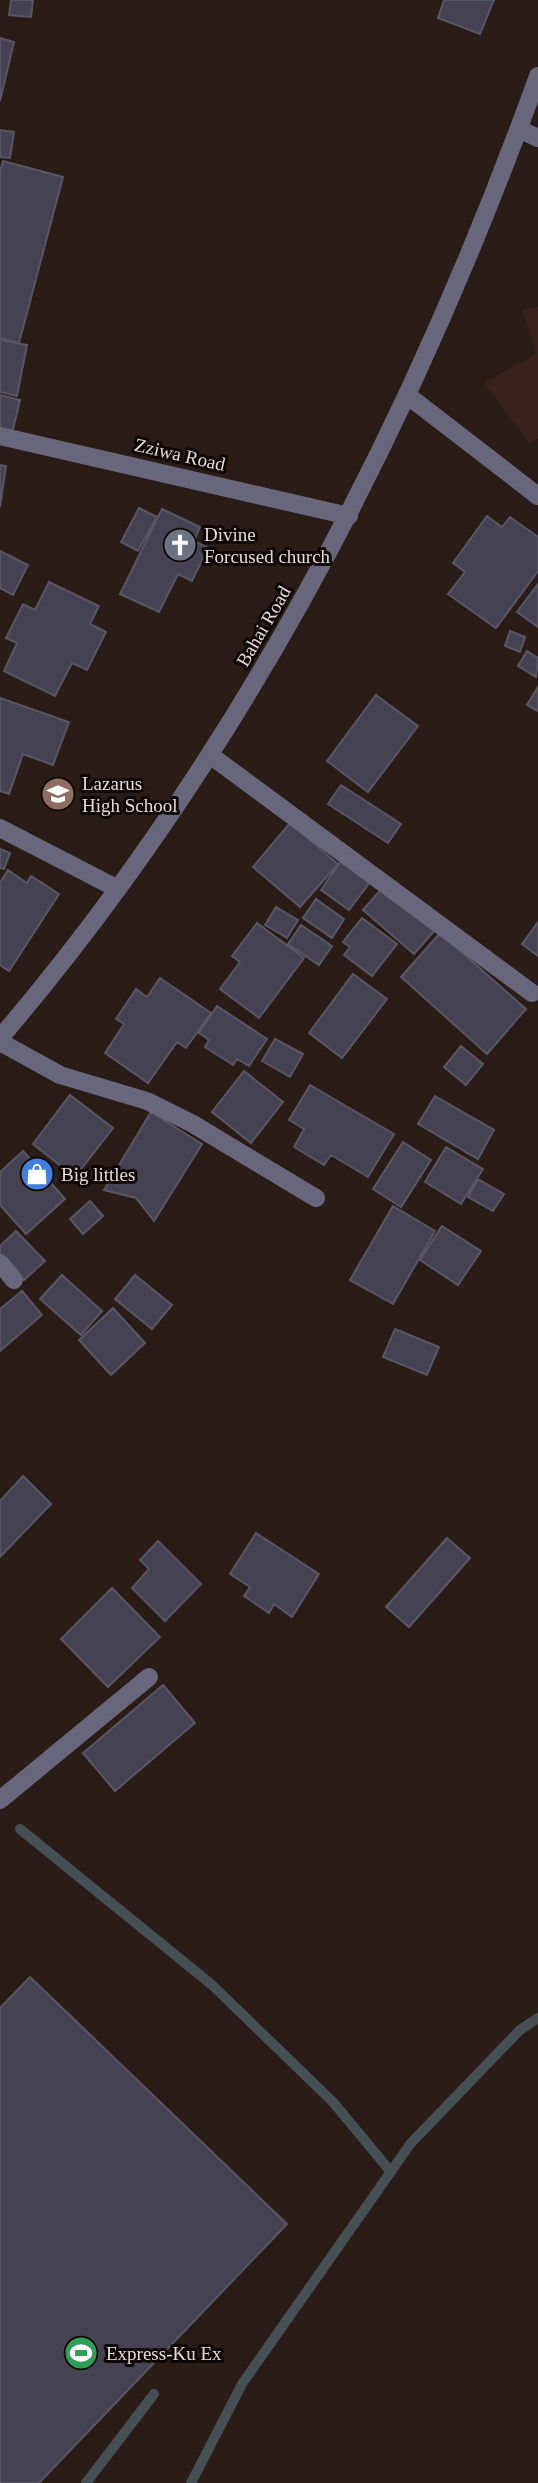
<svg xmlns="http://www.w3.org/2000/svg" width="538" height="2483" viewBox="0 0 538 2483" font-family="Georgia,serif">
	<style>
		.built { fill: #38231c }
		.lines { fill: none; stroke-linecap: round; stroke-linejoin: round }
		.stream { stroke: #464f54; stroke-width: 10 }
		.building { fill: #454351; stroke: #585664; stroke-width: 2 }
		.minor { stroke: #67667b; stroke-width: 18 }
		.labels { text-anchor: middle; stroke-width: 6; stroke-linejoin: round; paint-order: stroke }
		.street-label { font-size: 19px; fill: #e4dad7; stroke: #0e0806 }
		.poi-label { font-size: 19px; fill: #e4dad7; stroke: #0e0806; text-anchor: start }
	</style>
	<rect width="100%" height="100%" fill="#2a1c17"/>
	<path class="built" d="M538,307V439L529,443L484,383L536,354L522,310Z"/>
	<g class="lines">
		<path class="stream" d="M20,1829L211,1984L333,2102L391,2172
			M86,2483L154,2394
			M191,2483L242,2384L411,2143L520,2030L538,2018"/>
	</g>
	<path class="building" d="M11,0H33L31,17L9,15Z
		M444,0H494L480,34L438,18Z
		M0,38L14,42L0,101Z
		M0,130L14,132L10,158L0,157Z
		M3,161L63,177L19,343L0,338V172Z
		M0,340L27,345L17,396L0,392Z
		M0,395L20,400L11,438L0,435Z
		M0,465L6,466L0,507Z
		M139,508L157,517L138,551L121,542Z
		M162,509L200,527L194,541L208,548L192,581L178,574L159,612L120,594Z
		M487,516L502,527L510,517L538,537V571L496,628L448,594L465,572L453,563Z
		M0,551L28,565L13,595L0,588Z
		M49,582L99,606L90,624L106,632L87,670L72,663L55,696L4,671L17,643L6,638L23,604L35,610Z
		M538,584V627L517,612Z
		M510,631L525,637L520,652L505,646Z
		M527,651L538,658L536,677L518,666Z
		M538,687V711L527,705Z
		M376,695L418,726L368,792L327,761Z
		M0,698L69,722L53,765L23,754L9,794L0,791Z
		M341,785L401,824L388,843L328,804Z
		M290,823L338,864L300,907L253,867Z
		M0,849L10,853L4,869L0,868Z
		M341,861L370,882L349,910L321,890Z
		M8,870L27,883L31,876L59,894L9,971L0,965V883Z
		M384,886L435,930L414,954L363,910Z
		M316,899L344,919L332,938L303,918Z
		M276,907L298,920L287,938L265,925Z
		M362,918L397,944L372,976L344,955L350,947L343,942Z
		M538,922V956L522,944Z
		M257,923L304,958L259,1018L220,989L240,962L232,956Z
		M301,925L332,946L319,965L288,944Z
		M440,933L526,1009L487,1054L401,977Z
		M353,974L387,999L342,1058L309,1033Z
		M160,978L211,1013L186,1048L177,1042L148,1083L105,1053L124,1024L116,1019L136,989L147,997Z
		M217,1006L267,1039L249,1066L237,1059L233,1065L205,1047L209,1040L199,1033Z
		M275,1039L303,1054L290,1077L262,1061Z
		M461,1046L483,1064L466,1085L444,1067Z
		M244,1071L283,1102L251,1143L212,1112Z
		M310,1085L394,1134L368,1177L331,1155L324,1165L294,1147L304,1129L289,1120Z
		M70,1095L113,1128L75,1177L33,1144Z
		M435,1096L494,1130L478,1159L418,1124Z
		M151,1112L202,1144L154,1221L136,1198L104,1190Z
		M403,1142L431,1160L401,1207L373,1189Z
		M446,1147L483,1169L461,1204L425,1182Z
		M23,1151L65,1199L26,1234L0,1205V1172Z
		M478,1179L504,1194L493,1211L468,1197Z
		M90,1201L103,1216L83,1234L70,1219Z
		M393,1206L435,1231L393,1304L350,1280Z
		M442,1226L481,1251L458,1285L420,1260Z
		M16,1231L45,1261L24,1280L0,1254V1246Z
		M62,1275L102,1311L81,1335L40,1299Z
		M135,1275L172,1305L152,1329L115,1299Z
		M22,1291L42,1315L0,1351V1309Z
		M113,1308L145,1343L111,1375L79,1340Z
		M395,1329L439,1347L427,1375L383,1357Z
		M23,1476L51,1504L0,1557V1501Z
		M256,1533L319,1574L292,1617L274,1604L269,1613L244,1596L250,1587L230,1574Z
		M447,1538L470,1558L409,1627L386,1607Z
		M158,1541L201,1584L165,1621L132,1588L149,1569L140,1560Z
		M112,1588L160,1637L108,1687L61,1639Z
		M163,1685L195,1723L115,1791L83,1753Z
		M30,1977L287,2224L39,2483H0V2008Z"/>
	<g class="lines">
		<path class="minor" d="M519,129L538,138
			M407,395L538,496
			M0,436L349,516
			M210,755L532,993
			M0,828L116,888
			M0,1038C240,757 413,423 538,76
			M0,1042L60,1075L147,1101L193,1124L316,1198
			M0,1263L14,1280
			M0,1800L149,1677"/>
	</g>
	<defs>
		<symbol id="church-disc" viewBox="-11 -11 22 22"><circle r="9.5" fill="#6b7280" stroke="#0e0806"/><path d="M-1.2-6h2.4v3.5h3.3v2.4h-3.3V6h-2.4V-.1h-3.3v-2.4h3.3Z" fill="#fff"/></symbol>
		<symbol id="school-disc" viewBox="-11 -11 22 22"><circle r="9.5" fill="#8d6e63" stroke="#0e0806"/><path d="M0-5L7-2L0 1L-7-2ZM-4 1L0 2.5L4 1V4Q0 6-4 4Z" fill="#fff"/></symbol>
		<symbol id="shop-disc" viewBox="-11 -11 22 22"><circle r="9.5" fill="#3f7fe0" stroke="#0e0806"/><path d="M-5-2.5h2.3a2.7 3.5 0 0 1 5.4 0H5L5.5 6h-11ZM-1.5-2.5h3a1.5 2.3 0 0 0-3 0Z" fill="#fff"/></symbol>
		<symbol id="stadium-disc" viewBox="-11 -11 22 22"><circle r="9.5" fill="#2e9e5b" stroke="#0e0806"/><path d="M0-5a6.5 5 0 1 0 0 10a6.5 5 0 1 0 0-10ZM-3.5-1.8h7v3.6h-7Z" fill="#fff"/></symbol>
	</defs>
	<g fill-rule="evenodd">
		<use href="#church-disc" x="161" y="526" width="38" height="38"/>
		<use href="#school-disc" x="39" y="775" width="38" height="38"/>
		<use href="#shop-disc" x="18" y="1155" width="38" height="38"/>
		<use href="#stadium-disc" x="62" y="2334" width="38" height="38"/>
	</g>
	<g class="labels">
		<g class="street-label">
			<text transform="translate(180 454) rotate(13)" y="7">Zziwa Road</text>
			<text transform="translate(263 626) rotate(-60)" y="7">Bahai Road</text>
		</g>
		<g class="poi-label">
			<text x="204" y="541">Divine<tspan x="204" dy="22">Forcused church</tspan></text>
			<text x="82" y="790">Lazarus<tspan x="82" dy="22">High School</tspan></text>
			<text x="61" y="1181">Big littles</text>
			<text x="106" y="2360">Express-Ku Ex</text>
		</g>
	</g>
</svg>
